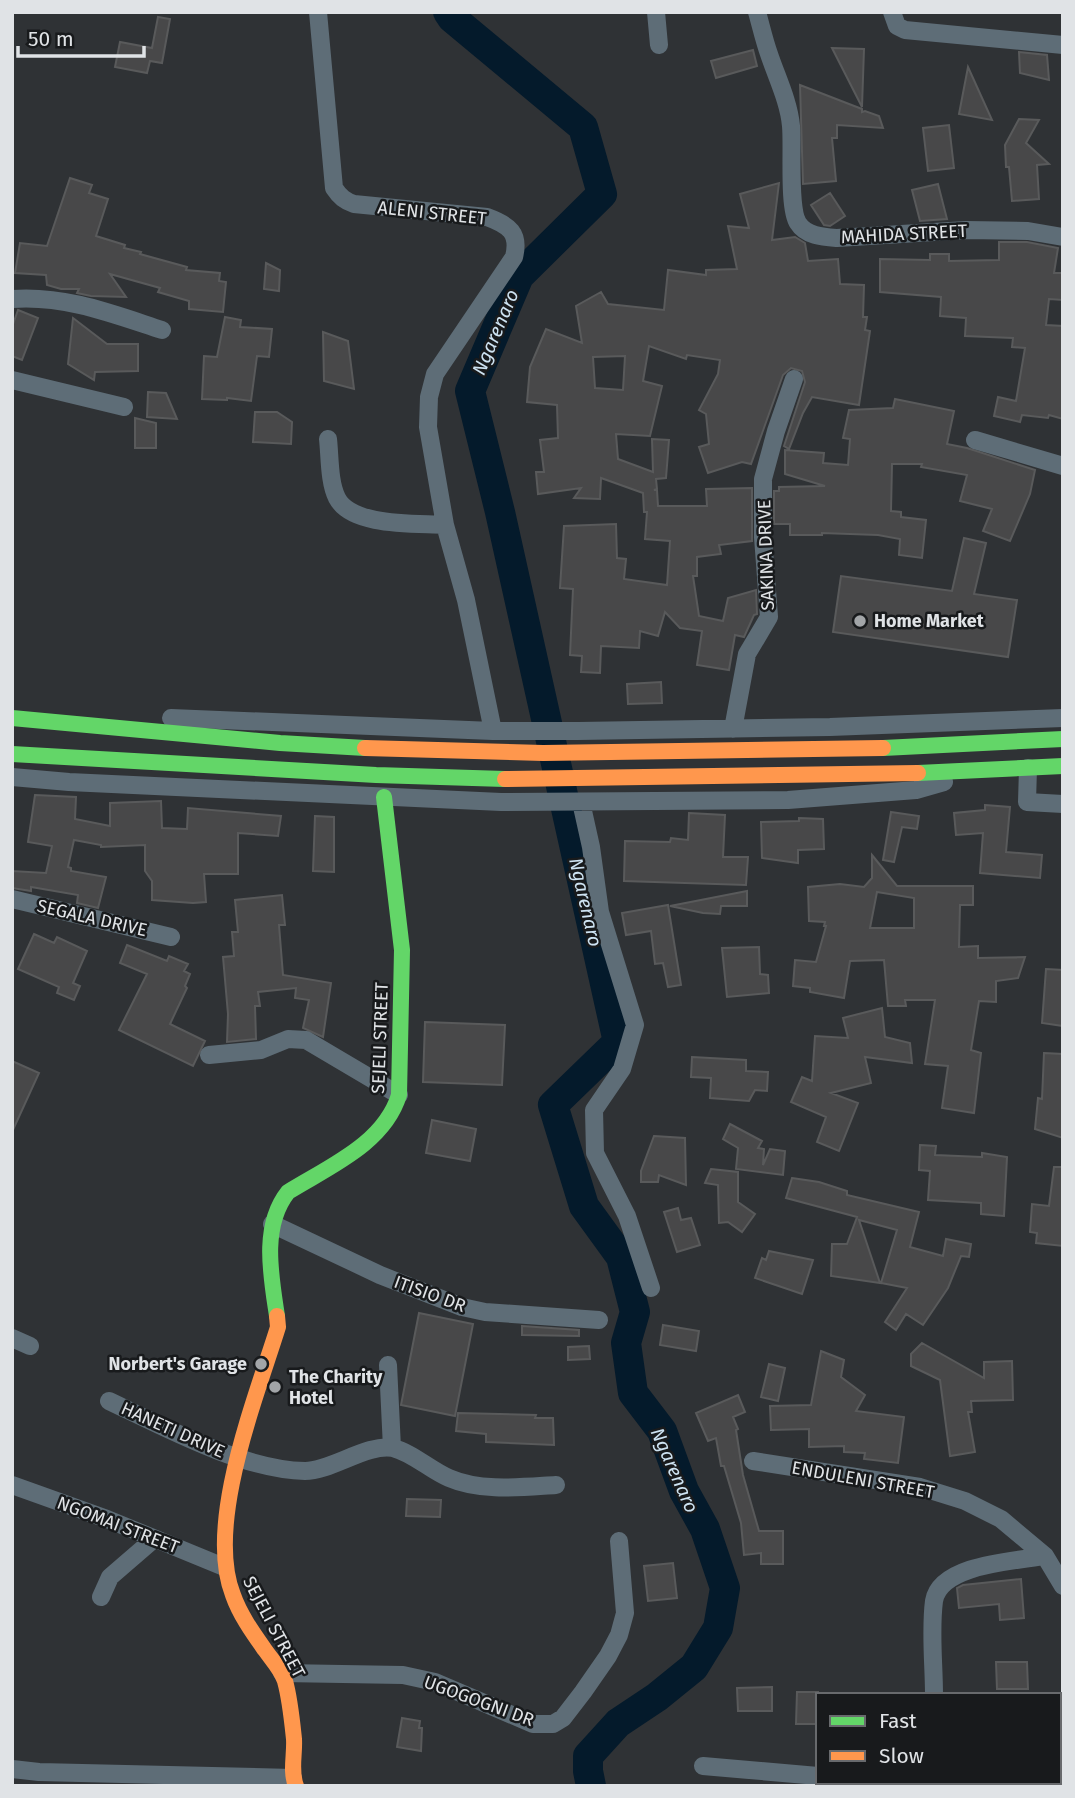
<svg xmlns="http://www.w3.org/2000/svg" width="1075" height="1798" viewBox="0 0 1075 1798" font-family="'Fira Sans',sans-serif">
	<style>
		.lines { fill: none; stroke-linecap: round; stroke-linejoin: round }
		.river { stroke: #041a2b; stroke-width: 30 }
		.building { fill: #484849; stroke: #595a5b; stroke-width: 2; fill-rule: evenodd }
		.street { stroke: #5e6d77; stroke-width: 18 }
		.fast { stroke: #63d668; stroke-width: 16 }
		.slow { stroke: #ff974d; stroke-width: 16 }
		.poi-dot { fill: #a2a5a8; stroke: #181a1c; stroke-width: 2.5 }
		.labels { text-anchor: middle; stroke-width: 5; stroke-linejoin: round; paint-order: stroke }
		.street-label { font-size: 18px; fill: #e0e3e6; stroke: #181a1c }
		.poi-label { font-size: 18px; font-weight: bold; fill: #e0e3e6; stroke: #181a1c; text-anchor: start }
		.water-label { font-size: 19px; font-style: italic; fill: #cee3f2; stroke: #181a1c }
	</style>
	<rect width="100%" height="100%" fill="#2f3235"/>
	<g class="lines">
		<path class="river" d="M448,12L452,18L583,127L602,194L519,276L470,391L500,512L618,1042L553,1105L584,1206L621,1257L635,1312L626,1343L633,1393L662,1431L684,1491L705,1529L725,1588L718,1628L694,1667L657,1697L618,1723L588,1756V1771L591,1786"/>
	</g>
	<path class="building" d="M158,17L170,19L162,63L150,61L147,73L115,67L120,42L152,48Z
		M832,48L864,49L862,107Z
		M753,50L757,66L716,78L711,61Z
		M1019,52L1047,55L1049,80L1020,73Z
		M968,67L992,120L959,114Z
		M800,85L862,109V112L865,111L879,116L883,128L837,125V138H832L836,181L803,184Z
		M1019,119L1039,120L1026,143L1049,164L1037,165L1039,199L1012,201L1009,167H1006L1005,145Z
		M949,125L954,168L928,171L923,128Z
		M70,178L92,185L89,193L108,199L96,236L125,245L124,248L141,252L140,254L187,267L186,270L220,273L219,281L226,282L223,312L189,309V301L158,292L160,288L110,274L126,297L91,296L77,293L79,289H61L47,285L46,275L15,273L20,243L47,246Z
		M779,183L772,240L795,237L805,243L808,261L838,259L840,284L864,285L863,317H867L865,330L870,331L859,405L812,397L803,413L789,449L784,446L805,382L802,371L791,368L783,375L751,464L742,462L708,473L699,447L709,444L706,414L699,410L718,374L720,360L687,355L686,359L649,346L643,381L662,386L650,436L616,434L618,459L653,472L652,439L669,440L666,478L656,479L657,489L654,490H657L658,506H707L706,489L752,488V541L719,545L721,554L697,557V576H693L699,616L723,621L728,598L756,590L757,614L754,615L744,637L735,635L729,670L697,665L702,631L680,628L665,612L658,636L640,631L639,648L601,646L600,673L581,672L582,656L570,655L573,589L560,588L564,526L616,524L617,558L626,559L624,579L667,585L670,541L645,539L647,512H644L643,493L601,478L600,499L574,498L581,488L538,494L536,472H544L540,440L558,438L557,405L527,402L530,367L546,329L582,343L576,306L601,292L608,304L664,310L668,270L706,275V270L737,269L728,226L749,228L740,194ZM625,356L623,390L595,388L593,357Z
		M938,184L947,219L920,221L912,190Z
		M830,193L845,216L830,226L824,225L811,205Z
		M999,242H1027L1058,248L1054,273H1063V300L1049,299L1046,325L1063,326V419L1049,415L1048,418L1022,415L1020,422L994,416L998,397L1016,401L1025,348L1012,347L1013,338L965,336L966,318L940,316L941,297L880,292V259L930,260V254H949V261L999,260Z
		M266,263L280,270L279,291L264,289Z
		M18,310L38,318L22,360L12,356V327Z
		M225,317L241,320L240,327L272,329L269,357L257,356L251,401L227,398V400L202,399L204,356L217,357Z
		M73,318L107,344H138V371L95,372L94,380L68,364Z
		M323,332L348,341L354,389L324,381Z
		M148,392L166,393L177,419L147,417Z
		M895,399L954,411L947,444L967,448L1035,470L1030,494L1010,541L983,531L992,509L960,501L967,475L921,467L922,464H892L891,511L901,512V517L926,520L922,558L899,555L900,539L878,535L822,533V535H790V524H774V491H779V487L825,486L785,474V450L824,453L823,463L848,465L850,439L843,438L849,410L893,408Z
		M255,412H277L292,422L291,444L253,442Z
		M135,418L156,423V448H135Z
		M964,538L986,543L974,594L1017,600L1008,657L833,632L841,576L952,591Z
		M661,682L662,703L628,704L627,684Z
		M35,795L76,797L75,819L110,826V803L161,801L162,828L187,829L188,808L281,816L278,836L238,833V874H204L206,902L193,903L152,900V881L145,871V845L101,847V845L74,840L68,867L71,868V871L106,877L98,908L77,903L78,895L31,887V891L12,888V871L46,873L52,846L28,842Z
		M985,805L1010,807L1006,852L1042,855L1040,878L980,873L983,833L956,835L954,813L985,810Z
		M891,812L919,816L917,829L902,827L894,862L883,860Z
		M689,813L725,815L723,857H748L746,885L624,881L625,841L670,842L671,838L688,840Z
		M315,816L334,817V872L313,871Z
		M799,818L823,819L824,849L798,850V863L762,858L761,822L799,821Z
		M872,855L897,886H973V905H960L959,947L978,946V958L1025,957L1018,978L996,981V1002L979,1001L971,1050L981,1053L974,1113L942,1108L948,1066L925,1064L935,1000H905L906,1006H888L884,960L850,961L844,998L810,992V988L793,986L795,960L816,962L826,926H824L825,922L809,921L808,887L840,884L864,887L872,878ZM877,892L914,898V928H870Z
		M747,891V906H721L720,914L703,913L670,906Z
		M282,895L285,925H279L283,975L331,983L323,1037L303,1028L309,1000L295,998L296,988L258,992L260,1006H255L256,1039L227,1042L228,1014L223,957L234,956L232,932H238L235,900Z
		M668,905L681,985L668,987L663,963L655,964L651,931L626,935L622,913Z
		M34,934L54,943L57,937L87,951L73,983L80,986L74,1000L57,993L59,987L18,969Z
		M127,945L167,961L169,956L188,964L184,971L190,974L185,986L187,988L170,1024L205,1041L193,1066L119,1030L147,974L120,963Z
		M759,947L760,974L768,975L769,993L727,997L722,948Z
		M1046,969L1063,970V1026L1042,1023Z
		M882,1008L885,1037L910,1043L912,1063L865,1057L871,1083L831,1093L858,1103L839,1151L817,1142L826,1117L791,1102L802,1077L812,1081L815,1036L848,1038L843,1018Z
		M425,1022L505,1025L502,1085L423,1082Z
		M1044,1053L1063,1054V1138L1035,1129L1038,1098L1042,1099Z
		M692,1057L746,1060V1071L768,1072L767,1091L755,1090L749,1101L710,1098L711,1078L691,1077Z
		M12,1061L39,1073L12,1132Z
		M432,1120L476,1129L470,1161L426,1153Z
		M730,1124L762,1141L758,1148L764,1149L763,1165L770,1149L785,1151L783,1175L736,1169L738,1148L723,1139Z
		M654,1136L685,1138L686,1185L659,1175L658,1182H641V1171Z
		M920,1145L936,1146L935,1155L982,1157V1153L1007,1157L1004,1216L981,1214V1203L928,1200L930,1171L919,1170Z
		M1054,1167H1063V1246L1036,1243L1037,1233L1030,1232L1032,1204L1049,1206Z
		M711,1169L738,1172V1202L755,1214L742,1232L728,1222L719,1223L718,1185L705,1183Z
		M792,1178L819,1182L847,1191V1195L919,1212L910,1247L943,1256L946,1239L971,1244L969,1257L961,1256L948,1288L923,1325L906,1314L896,1330L885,1322L907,1288L881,1283L897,1230L859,1220L880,1283L831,1276L832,1244H847L857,1217L786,1198Z
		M678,1208L681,1220L691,1218L700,1245L677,1252L664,1212Z
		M769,1251L813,1260L802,1294L755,1278L762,1258L766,1260Z
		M419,1313L473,1324L455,1416L401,1405Z
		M663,1325L699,1331L696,1351L660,1345Z
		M522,1326L579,1330V1336L522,1335Z
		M922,1343L984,1378V1362L1012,1361L1013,1400L971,1401L972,1412H968L975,1452L950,1456L940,1380L911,1366V1354Z
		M589,1346L590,1359L568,1360V1347Z
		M821,1351L844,1360L841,1377L865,1395L856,1411L904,1417L898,1463L864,1459L865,1453L844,1452V1446L809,1447V1429L771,1430L770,1406L811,1405Z
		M769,1364L785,1368L778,1401L761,1397Z
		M738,1395L745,1412L733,1417L738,1429L736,1430L743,1475L759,1531H783V1564H761V1553L744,1555L741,1523L724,1466H721L716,1438L708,1441L696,1413Z
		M458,1413L536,1415L535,1418H553L554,1445L486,1442V1434L456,1431Z
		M407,1499L441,1500L440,1517L406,1516Z
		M673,1563L677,1598L648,1601L644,1566Z
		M1021,1579L1024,1618L1000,1620L999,1604L959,1608L957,1588L963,1585Z
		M996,1662H1027L1028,1689H997Z
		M772,1687V1711H738L737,1688Z
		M797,1692H818V1724H796Z
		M402,1718L420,1721L419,1728H422L421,1751L397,1747Z"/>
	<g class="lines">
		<path class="street" d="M318,12L334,188C340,197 345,201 354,204L487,217C509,225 520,233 514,257L435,374L429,397L428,427L445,525L466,600L493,731
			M656,12L659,45
			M757,12C761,26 764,40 769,54C777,78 789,102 791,126C793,147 788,208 798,223C806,236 823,237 837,238L966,230L1028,231L1063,237
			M892,12L897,26L905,30L1063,45
			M12,299C65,295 113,314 162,330
			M12,380L124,407
			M328,439C330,457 329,482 337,498C352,527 416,523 445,525
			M975,440L1063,466
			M171,718L493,731H578L830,727L1063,718
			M733,729L747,654L769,617L763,537V479L776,431L794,379
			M1028,768L1027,802L1063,804
			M12,777L69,782L501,802L788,800L916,790L944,782
			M581,802L591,847L600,912L635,1025L622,1069L594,1110L595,1153L627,1216L651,1288
			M12,899L171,937
			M209,1055L261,1050L288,1039L306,1040L399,1095
			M272,1224L380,1275L462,1307L485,1312L599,1320
			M12,1338L30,1346
			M388,1365L392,1448
			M109,1401C164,1427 243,1470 305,1471C331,1471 368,1443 393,1448C413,1453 430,1470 449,1478C481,1492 522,1487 556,1485
			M753,1461L920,1487L965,1501L1001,1519L1045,1556L1063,1586
			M12,1485L107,1519L224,1567
			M101,1597L110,1577L154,1539
			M282,1673L403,1675L435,1682L533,1724H553L563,1718L583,1692L608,1656L619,1635L625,1613L619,1541
			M934,1695C934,1664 930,1631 934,1601C940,1564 1016,1561 1045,1556
			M1059,1728L1063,1724
			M703,1766L818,1776
			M12,1769L39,1772L293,1778
			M868,1782L898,1785L907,1782
			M1018,1786L1020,1782"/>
		<path class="fast" d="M12,718L280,743L365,748
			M883,748L1063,739
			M12,754L376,775L505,779
			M918,773L1063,766
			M277,1316C271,1276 261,1226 288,1192C328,1167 384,1144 399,1095L402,950L384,797"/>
		<path class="slow" d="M365,748L543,753L883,748
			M505,779L918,773
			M277,1316L278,1327C256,1398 205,1524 233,1595C240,1615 253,1633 265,1650C272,1660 281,1669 285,1681C290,1699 292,1720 294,1739C295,1755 290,1771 296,1786"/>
	</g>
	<g class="poi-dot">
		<circle cx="860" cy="621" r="7"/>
		<circle cx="261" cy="1364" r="7"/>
		<circle cx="275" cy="1387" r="7"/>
	</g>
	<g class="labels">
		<g class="street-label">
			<text transform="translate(432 213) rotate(6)" y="6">ALENI STREET</text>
			<text transform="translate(904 234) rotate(-3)" y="6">MAHIDA STREET</text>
			<text transform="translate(766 555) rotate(-92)" y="6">SAKINA DRIVE</text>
			<text transform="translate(92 918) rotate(13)" y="6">SEGALA DRIVE</text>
			<text transform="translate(380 1038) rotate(-88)" y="6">SEJELI STREET</text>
			<text transform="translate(430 1294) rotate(20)" y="6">ITISIO DR</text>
			<text transform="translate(173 1430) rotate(24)" y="6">HANETI DRIVE</text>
			<text transform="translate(863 1480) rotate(10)" y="6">ENDULENI STREET</text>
			<text transform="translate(118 1525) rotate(21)" y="6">NGOMAI STREET</text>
			<text transform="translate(274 1627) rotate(62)" y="6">SEJELI STREET</text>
			<text transform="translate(479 1701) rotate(20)" y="6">UGOGOGNI DR</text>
		</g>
		<g class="poi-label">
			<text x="874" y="627">Home Market</text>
			<text x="247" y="1370" text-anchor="end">Norbert's Garage</text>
			<text x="289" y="1383">The Charity<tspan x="289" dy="21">Hotel</tspan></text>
		</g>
		<g class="water-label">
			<text transform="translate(495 332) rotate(-67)" y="7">Ngarenaro</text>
			<text transform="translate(586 902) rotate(77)" y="7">Ngarenaro</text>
			<text transform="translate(675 1470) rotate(66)" y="7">Ngarenaro</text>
		</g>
	</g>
	<rect width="1075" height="1798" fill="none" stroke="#e0e3e6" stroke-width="28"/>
	<rect x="816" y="1693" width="245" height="91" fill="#181a1c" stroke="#686a6d" stroke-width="2"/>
	<rect x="830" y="1716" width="35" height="10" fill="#63d668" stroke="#686a6d" stroke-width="2"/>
	<text x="879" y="1728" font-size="21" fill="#e0e3e6">Fast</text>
	<rect x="830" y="1751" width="35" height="10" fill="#ff974d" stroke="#686a6d" stroke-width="2"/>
	<text x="879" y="1763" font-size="21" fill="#e0e3e6">Slow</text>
	<path d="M18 46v10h126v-10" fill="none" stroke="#e0e3e6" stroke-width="3.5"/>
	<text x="28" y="46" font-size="21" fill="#e0e3e6" stroke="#181a1c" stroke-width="5" paint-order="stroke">50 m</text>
</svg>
